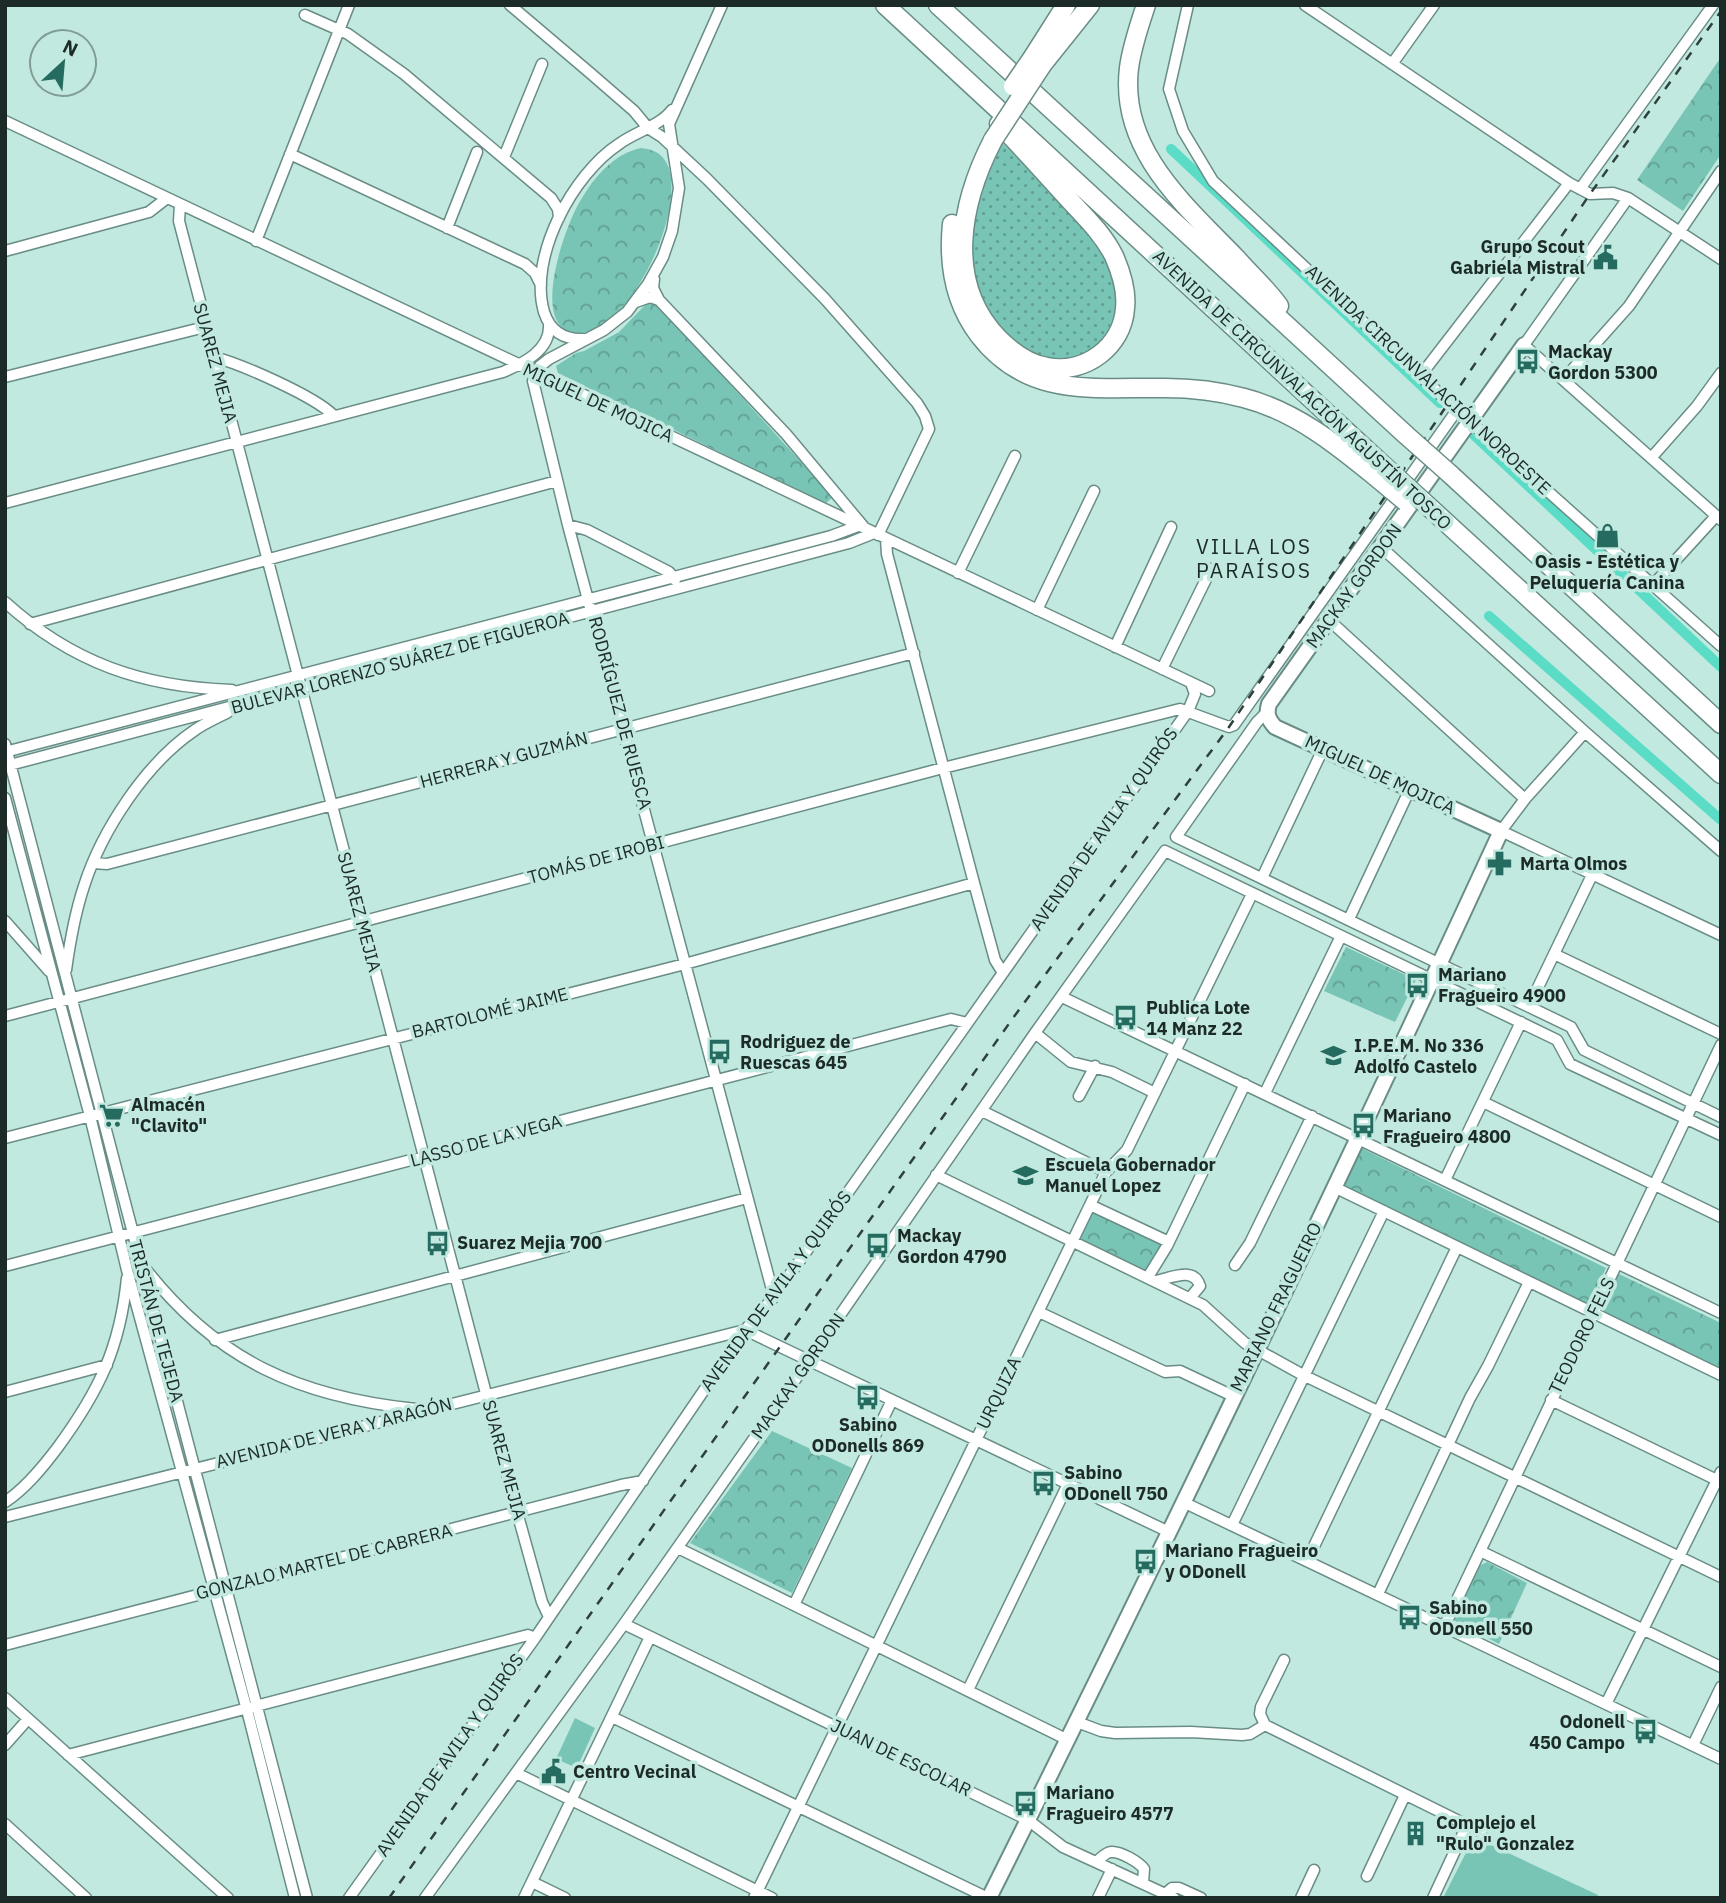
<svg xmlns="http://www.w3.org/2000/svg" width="1726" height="1903" viewBox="0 0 1726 1903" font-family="'IBM Plex Sans',sans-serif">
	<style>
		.grass { fill: url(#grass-dots) }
		.park { fill: url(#park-crowns) }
		.pitch { fill: #78c4b5 }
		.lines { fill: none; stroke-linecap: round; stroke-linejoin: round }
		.canal { stroke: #5adcc6; stroke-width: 10 }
		.street-casing { stroke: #698d86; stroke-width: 13 }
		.secondary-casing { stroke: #698d86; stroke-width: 18 }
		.highway-casing { stroke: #698d86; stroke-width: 21 }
		.street { stroke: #fff; stroke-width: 10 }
		.secondary { stroke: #fff; stroke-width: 14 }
		.highway { stroke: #fff; stroke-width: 18 }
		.rail { stroke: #2f413d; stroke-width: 2.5; stroke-dasharray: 9 9; stroke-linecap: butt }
		.highway-bridge-casing { stroke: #698d86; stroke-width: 21; stroke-linecap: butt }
		.highway-bridge { stroke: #fff; stroke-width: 18 }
		.labels { text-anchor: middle; stroke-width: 7; stroke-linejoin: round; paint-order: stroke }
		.poi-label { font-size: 18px; font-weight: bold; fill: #1c2b28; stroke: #c2e9e0; text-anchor: start }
		.street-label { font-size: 18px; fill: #1c2b28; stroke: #c2e9e0 }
		.quarter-label { font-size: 21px; letter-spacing: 2px; fill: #1c2b28; stroke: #c2e9e0 }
	</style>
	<defs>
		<pattern id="grass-dots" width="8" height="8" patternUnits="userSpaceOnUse" patternTransform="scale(1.75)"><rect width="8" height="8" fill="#78c4b5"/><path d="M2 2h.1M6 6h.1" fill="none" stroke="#629f93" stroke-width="1.8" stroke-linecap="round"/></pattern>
		<pattern id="park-crowns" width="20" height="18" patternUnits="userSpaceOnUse" patternTransform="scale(1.75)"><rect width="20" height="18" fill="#78c4b5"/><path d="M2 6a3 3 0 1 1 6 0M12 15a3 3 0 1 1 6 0" fill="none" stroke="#629f93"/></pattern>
	</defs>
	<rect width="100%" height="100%" fill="#c2e9e0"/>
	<path class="grass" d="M1000,141C1032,172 1094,228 1110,269C1128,317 1106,368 1048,361C1036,360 1024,351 1016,344C974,310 966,267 972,215C974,196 992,161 1000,141Z"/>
	<path class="park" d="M1721,57V154L1683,211L1637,180Z
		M641,148C650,149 658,151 664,159C695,200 623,352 568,331C532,317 567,220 582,198C596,175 614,154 641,148Z
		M649,301L655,302L833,497L825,504L558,373L556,366L576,353L584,351L619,332Z
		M1346,947L1416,980L1395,1022L1324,991Z
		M1361,1148L1606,1268L1588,1306L1343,1186Z
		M1091,1211L1163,1245L1146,1271L1081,1241L1079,1234Z
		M1617,1273L1721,1323V1369L1604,1312L1603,1306Z
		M772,1431L852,1468L792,1593L690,1543Z
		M1487,1562L1527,1583L1499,1644L1455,1621L1454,1618L1479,1566Z"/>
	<path class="pitch" d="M575,1718L595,1728L577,1768L556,1759Z
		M1474,1837L1598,1895L1597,1898H1443Z"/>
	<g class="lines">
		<path class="canal" d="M1171,149L1440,403
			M1474,435L1721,667
			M1489,616L1721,820"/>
		<defs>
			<path id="street" d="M510,5L589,72L634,111L648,128L662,137L707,179L825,299L917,403L925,416L929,429L878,535
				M722,5L669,124L679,188L672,231L663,257L648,284L627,312L604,330L549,359L540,366L533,381L568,525L774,1297
				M1188,5L1169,89L1183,131L1213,181L1457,410L1721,646
				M1305,5L1569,183L1590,194L1613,193L1628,198L1721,259
				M305,15L348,34L404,74L551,198L558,209L559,218
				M1392,64L1434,5
				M5,121L1209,691
				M290,154L525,264L535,273L541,285
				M504,157L542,64
				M1580,189L1713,5
				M1628,198L1524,345L1721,520
				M180,205L179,221L517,1512L542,1602L549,1617
				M447,228L477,152
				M256,241L349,5
				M5,251L149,212L167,198
				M659,300L786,434L863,526
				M636,302L650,297L659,300L653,288L654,279
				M584,339C564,340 550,331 544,312C528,257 573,174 619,144C635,132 660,126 672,110
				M214,357C241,364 314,396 333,415
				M1421,375L1569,183
				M5,377L205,327
				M1564,379L1629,306L1721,171
				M1652,457L1697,406L1721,373
				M5,503L503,372C524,363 551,350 549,324
				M568,525L587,530L669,572L675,580
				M886,539L887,554L974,883L995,960L1003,973
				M1382,548L1585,732L1721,851
				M958,573L1015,456
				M1653,585L1716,516
				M5,602C72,663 143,687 232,690
				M1037,610L1094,491
				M1329,620L1525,799
				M30,624L557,481
				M1115,647L1171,527
				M1162,669L1211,569
				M1267,712L1257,722L1176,837L1571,1027L1584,1050L1721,1117
				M1585,732L1525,799L1501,831L1721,935
				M5,744L307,1898
				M5,752L831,536L858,526
				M6,766L849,543L874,533
				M5,798L90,1116L127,1270L247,1710L295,1898
				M93,863L107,864L914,653
				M1262,878L1323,749
				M1349,919L1410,789
				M5,921L49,971
				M1554,954L1721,1034
				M66,970C70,941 75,913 84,886C102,830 146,763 195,730C205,723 217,718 228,712
				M1062,997L1721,1313
				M1529,1006L1593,873
				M5,1016L943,768L1180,709L1229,727L1234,725L1457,410
				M1035,1033L1071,1062L1112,1072L1155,1093
				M1265,1093L1341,936
				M1079,1096L1095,1066
				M1483,1102L1721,1217
				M982,1111L1106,1172
				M5,1138L685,964L974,883
				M936,1175L1203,1305L1245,1343L1303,1375L1721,1577
				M1445,1180L1521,1022
				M1334,1187L1721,1375
				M1090,1205L1169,1242
				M1235,1265L1250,1243L1312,1116
				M5,1266L951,1019L967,1023
				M144,1267C217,1361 300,1397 416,1409
				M1148,1277L1167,1246L1245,1084
				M1156,1281C1171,1278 1194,1266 1200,1286L1190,1298
				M1039,1312L1165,1372L1180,1371L1233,1396
				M745,1330L1169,1532
				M215,1340L747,1198
				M5,1392L107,1365
				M1551,1400L1721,1482
				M5,1502C26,1488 43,1467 58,1447C99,1391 120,1348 127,1278
				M1183,1502L1721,1759
				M5,1517L745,1330
				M1232,1525L1384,1211
				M678,1548L1068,1740
				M1480,1551L1721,1667
				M1307,1561L1457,1247
				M1378,1594L1470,1398L1488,1366L1529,1282
				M794,1605L892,1400
				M624,1624L1028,1820L1063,1847L1174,1898
				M1444,1627L1721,1045
				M5,1645L621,1485L643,1481
				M1284,1660L1261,1707L1260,1714L1265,1725L1481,1832
				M968,1690L1068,1484
				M5,1698L228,1898
				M1606,1704L1721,1472
				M612,1717L988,1898
				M1077,1722L1101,1731L1115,1733L1191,1732L1242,1735L1250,1734L1265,1725
				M5,1745L28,1719
				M1693,1745L1721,1687
				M68,1755L528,1635L535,1638
				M516,1773L772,1898
				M5,1824L86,1898
				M1096,1862C1100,1859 1106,1852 1111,1852C1120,1851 1139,1862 1144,1869L1143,1883
				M1367,1876L1405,1795
				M532,1882L565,1898
				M1165,1894L1172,1888H1179L1201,1898
				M349,1898L535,1638L745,1330L774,1297L1188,711L1195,694L1191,683
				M425,1898L624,1624L809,1360L1035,1033L1165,851L1557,1040L1570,1064L1721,1135
				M524,1898L650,1637
				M754,1898L1106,1172L1127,1150L1252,894
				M1098,1898L1112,1869
				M1301,1898L1314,1870
				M1433,1898L1467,1825"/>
			<path id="secondary" d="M989,1898C1165,1545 1336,1189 1501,831L1275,727C1268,719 1266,714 1269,704L1524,345"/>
			<path id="highway" d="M885,5L1384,466
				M938,5L1406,435
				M1146,5C1139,26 1132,46 1129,68C1119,150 1185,205 1236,258C1250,274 1267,289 1279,306
				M1033,57L1066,5
				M1042,65L1090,5
				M993,140C961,202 944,282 998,338C1011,351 1028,364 1047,367C1085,375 1123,346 1125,308C1127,291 1121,272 1114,256C1102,232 1082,214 1064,194C1043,171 1022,147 999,124
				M952,224C948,264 954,302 979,335C1028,399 1094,387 1165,388C1192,388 1218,391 1244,398C1295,411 1337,445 1376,477
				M1450,474L1721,724
				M1428,506L1721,774"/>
		</defs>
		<use href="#street" class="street-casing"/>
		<use href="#secondary" class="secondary-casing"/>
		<use href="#highway" class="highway-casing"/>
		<use href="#street" class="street"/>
		<use href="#secondary" class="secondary"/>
		<use href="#highway" class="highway"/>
		<path class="rail" d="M389,1898L1013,1018L1229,727L1590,194L1721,11"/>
		<defs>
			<path id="highway-bridge" d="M1013,86L1033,57
				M993,140L1042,65
				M1406,435L1450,474
				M1384,466L1428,506
				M1376,477L1406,502"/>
		</defs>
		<use href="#highway-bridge" class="highway-bridge-casing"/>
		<use href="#highway-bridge" class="highway-bridge"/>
	</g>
	<defs>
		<symbol id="civic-bare" viewBox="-9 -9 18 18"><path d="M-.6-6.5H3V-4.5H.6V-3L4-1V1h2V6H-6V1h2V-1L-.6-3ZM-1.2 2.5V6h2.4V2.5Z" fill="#256b5f" stroke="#c2e9e0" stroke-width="2.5" paint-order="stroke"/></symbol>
		<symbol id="bus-bare" viewBox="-9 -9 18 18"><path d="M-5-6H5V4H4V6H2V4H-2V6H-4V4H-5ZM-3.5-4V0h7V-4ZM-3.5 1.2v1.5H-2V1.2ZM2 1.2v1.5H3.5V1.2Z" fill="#256b5f" stroke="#c2e9e0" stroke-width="2.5" paint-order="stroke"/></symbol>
		<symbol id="shop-bare" viewBox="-9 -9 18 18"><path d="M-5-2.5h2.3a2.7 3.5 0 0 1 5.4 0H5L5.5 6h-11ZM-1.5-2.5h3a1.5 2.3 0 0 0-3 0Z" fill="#256b5f" stroke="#c2e9e0" stroke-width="2.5" paint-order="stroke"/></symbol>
		<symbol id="pharmacy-bare" viewBox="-9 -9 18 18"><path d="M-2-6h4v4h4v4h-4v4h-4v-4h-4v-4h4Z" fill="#256b5f" stroke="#c2e9e0" stroke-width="2.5" paint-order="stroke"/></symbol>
		<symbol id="school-bare" viewBox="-9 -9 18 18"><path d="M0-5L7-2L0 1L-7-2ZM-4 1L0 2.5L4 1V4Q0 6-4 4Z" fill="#256b5f" stroke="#c2e9e0" stroke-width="2.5" paint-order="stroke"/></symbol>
		<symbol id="supermarket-bare" viewBox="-9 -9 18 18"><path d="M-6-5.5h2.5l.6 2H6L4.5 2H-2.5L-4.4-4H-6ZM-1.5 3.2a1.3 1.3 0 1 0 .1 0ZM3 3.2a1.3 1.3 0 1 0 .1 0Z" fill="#256b5f" stroke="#c2e9e0" stroke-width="2.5" paint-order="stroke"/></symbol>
		<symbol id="building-bare" viewBox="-9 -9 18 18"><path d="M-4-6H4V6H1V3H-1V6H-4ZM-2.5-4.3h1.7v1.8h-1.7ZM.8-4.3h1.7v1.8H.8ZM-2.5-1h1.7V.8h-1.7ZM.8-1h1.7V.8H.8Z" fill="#256b5f" stroke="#c2e9e0" stroke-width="2.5" paint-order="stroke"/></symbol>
	</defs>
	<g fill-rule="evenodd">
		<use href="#civic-bare" x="1588" y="240" width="35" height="35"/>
		<use href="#bus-bare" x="1510" y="344" width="35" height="35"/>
		<use href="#shop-bare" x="1590" y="518" width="35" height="35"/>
		<use href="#pharmacy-bare" x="1482" y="846" width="35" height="35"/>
		<use href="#bus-bare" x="1400" y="968" width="35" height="35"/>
		<use href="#bus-bare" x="1108" y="1000" width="35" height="35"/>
		<use href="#bus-bare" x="702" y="1034" width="35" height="35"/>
		<use href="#school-bare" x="1316" y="1038" width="35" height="35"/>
		<use href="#supermarket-bare" x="94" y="1098" width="35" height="35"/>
		<use href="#bus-bare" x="1346" y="1108" width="35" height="35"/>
		<use href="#school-bare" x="1008" y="1158" width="35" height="35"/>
		<use href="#bus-bare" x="420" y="1226" width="35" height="35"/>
		<use href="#bus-bare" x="860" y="1228" width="35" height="35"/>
		<use href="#bus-bare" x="850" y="1380" width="35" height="35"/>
		<use href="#bus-bare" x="1026" y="1466" width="35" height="35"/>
		<use href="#bus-bare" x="1128" y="1544" width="35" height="35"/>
		<use href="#bus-bare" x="1392" y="1600" width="35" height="35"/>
		<use href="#bus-bare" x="1628" y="1714" width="35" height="35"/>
		<use href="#civic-bare" x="536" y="1754" width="35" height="35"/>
		<use href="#bus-bare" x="1008" y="1786" width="35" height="35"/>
		<use href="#building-bare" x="1398" y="1816" width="35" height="35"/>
	</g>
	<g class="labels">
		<g class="poi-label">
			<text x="1585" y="253" text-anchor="end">Grupo Scout<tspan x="1585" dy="21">Gabriela Mistral</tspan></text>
			<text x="1548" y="358">Mackay<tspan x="1548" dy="21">Gordon 5300</tspan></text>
			<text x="1607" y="568" text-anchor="middle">Oasis - Estética y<tspan x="1607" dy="21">Peluquería Canina</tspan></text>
			<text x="1520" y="870">Marta Olmos</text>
			<text x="1438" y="981">Mariano<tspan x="1438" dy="21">Fragueiro 4900</tspan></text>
			<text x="1146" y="1014">Publica Lote<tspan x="1146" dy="21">14 Manz 22</tspan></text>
			<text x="740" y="1048">Rodriguez de<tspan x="740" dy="21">Ruescas 645</tspan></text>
			<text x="1354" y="1052">I.P.E.M. No 336<tspan x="1354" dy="21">Adolfo Castelo</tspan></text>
			<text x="131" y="1111">Almacén<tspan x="131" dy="21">"Clavito"</tspan></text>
			<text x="1383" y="1122">Mariano<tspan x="1383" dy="21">Fragueiro 4800</tspan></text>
			<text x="1045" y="1171">Escuela Gobernador<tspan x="1045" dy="21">Manuel Lopez</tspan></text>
			<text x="897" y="1242">Mackay<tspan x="897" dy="21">Gordon 4790</tspan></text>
			<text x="457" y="1249">Suarez Mejia 700</text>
			<text x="868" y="1431" text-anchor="middle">Sabino<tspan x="868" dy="21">ODonells 869</tspan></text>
			<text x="1064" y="1479">Sabino<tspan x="1064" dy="21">ODonell 750</tspan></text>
			<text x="1165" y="1557">Mariano Fragueiro<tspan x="1165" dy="21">y ODonell</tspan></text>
			<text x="1429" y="1614">Sabino<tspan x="1429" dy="21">ODonell 550</tspan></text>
			<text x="1625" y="1728" text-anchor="end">Odonell<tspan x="1625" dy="21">450 Campo</tspan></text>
			<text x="573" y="1778">Centro Vecinal</text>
			<text x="1046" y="1799">Mariano<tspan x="1046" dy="21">Fragueiro 4577</tspan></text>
			<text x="1436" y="1829">Complejo el<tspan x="1436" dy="21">"Rulo" Gonzalez</tspan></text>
		</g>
		<g class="street-label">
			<text transform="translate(215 363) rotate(75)" y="6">SUAREZ MEJIA</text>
			<text transform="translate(1428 380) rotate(43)" y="6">AVENIDA CIRCUNVALACIÓN NOROESTE</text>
			<text transform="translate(1302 390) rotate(43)" y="6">AVENIDA DE CIRCUNVALACIÓN AGUSTÍN TOSCO</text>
			<text transform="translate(598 403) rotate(25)" y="6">MIGUEL DE MOJICA</text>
			<text transform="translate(1354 586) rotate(-54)" y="6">MACKAY GORDON</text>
			<text transform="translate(400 663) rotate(-15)" y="6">BULEVAR LORENZO SUÁREZ DE FIGUEROA</text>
			<text transform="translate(620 713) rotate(75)" y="6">RODRÍGUEZ DE RUESCA</text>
			<text transform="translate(504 760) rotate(-15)" y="6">HERRERA Y GUZMÁN</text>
			<text transform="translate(1380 775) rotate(25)" y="6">MIGUEL DE MOJICA</text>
			<text transform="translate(1104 829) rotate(-55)" y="6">AVENIDA DE AVILA Y QUIRÓS</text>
			<text transform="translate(596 860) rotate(-15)" y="6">TOMÁS DE IROBI</text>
			<text transform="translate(359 912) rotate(75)" y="6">SUAREZ MEJIA</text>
			<text transform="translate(490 1013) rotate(-14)" y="6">BARTOLOMÉ JAIME</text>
			<text transform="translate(486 1141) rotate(-15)" y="6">LASSO DE LA VEGA</text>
			<text transform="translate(776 1291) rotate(-54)" y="6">AVENIDA DE AVILA Y QUIRÓS</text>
			<text transform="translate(1276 1307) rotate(-64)" y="6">MARIANO FRAGUEIRO</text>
			<text transform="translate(156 1321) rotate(75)" y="6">TRISTÁN DE TEJEDA</text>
			<text transform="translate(1582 1336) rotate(-64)" y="6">TEODORO FELS</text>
			<text transform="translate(798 1376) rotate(-55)" y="6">MACKAY GORDON</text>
			<text transform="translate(999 1393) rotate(-64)" y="6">URQUIZA</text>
			<text transform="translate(334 1433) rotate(-14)" y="6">AVENIDA DE VERA Y ARAGÓN</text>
			<text transform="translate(504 1460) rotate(75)" y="6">SUAREZ MEJIA</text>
			<text transform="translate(324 1562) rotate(-14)" y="6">GONZALO MARTEL DE CABRERA</text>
			<text transform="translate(450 1755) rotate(-55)" y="6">AVENIDA DE AVILA Y QUIRÓS</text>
			<text transform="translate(901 1758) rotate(26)" y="6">JUAN DE ESCOLAR</text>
		</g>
		<g class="quarter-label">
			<text x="1254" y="554">VILLA LOS<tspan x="1254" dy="24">PARAÍSOS</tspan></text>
		</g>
	</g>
	<rect width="1726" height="1903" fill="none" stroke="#1c2b28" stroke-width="14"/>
	<g transform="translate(63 63) rotate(26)"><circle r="33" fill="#c2e9e0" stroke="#809d96" stroke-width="2"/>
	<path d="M0-5L12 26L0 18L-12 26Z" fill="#256b5f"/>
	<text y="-10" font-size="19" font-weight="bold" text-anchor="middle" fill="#1c2b28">N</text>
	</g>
</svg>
